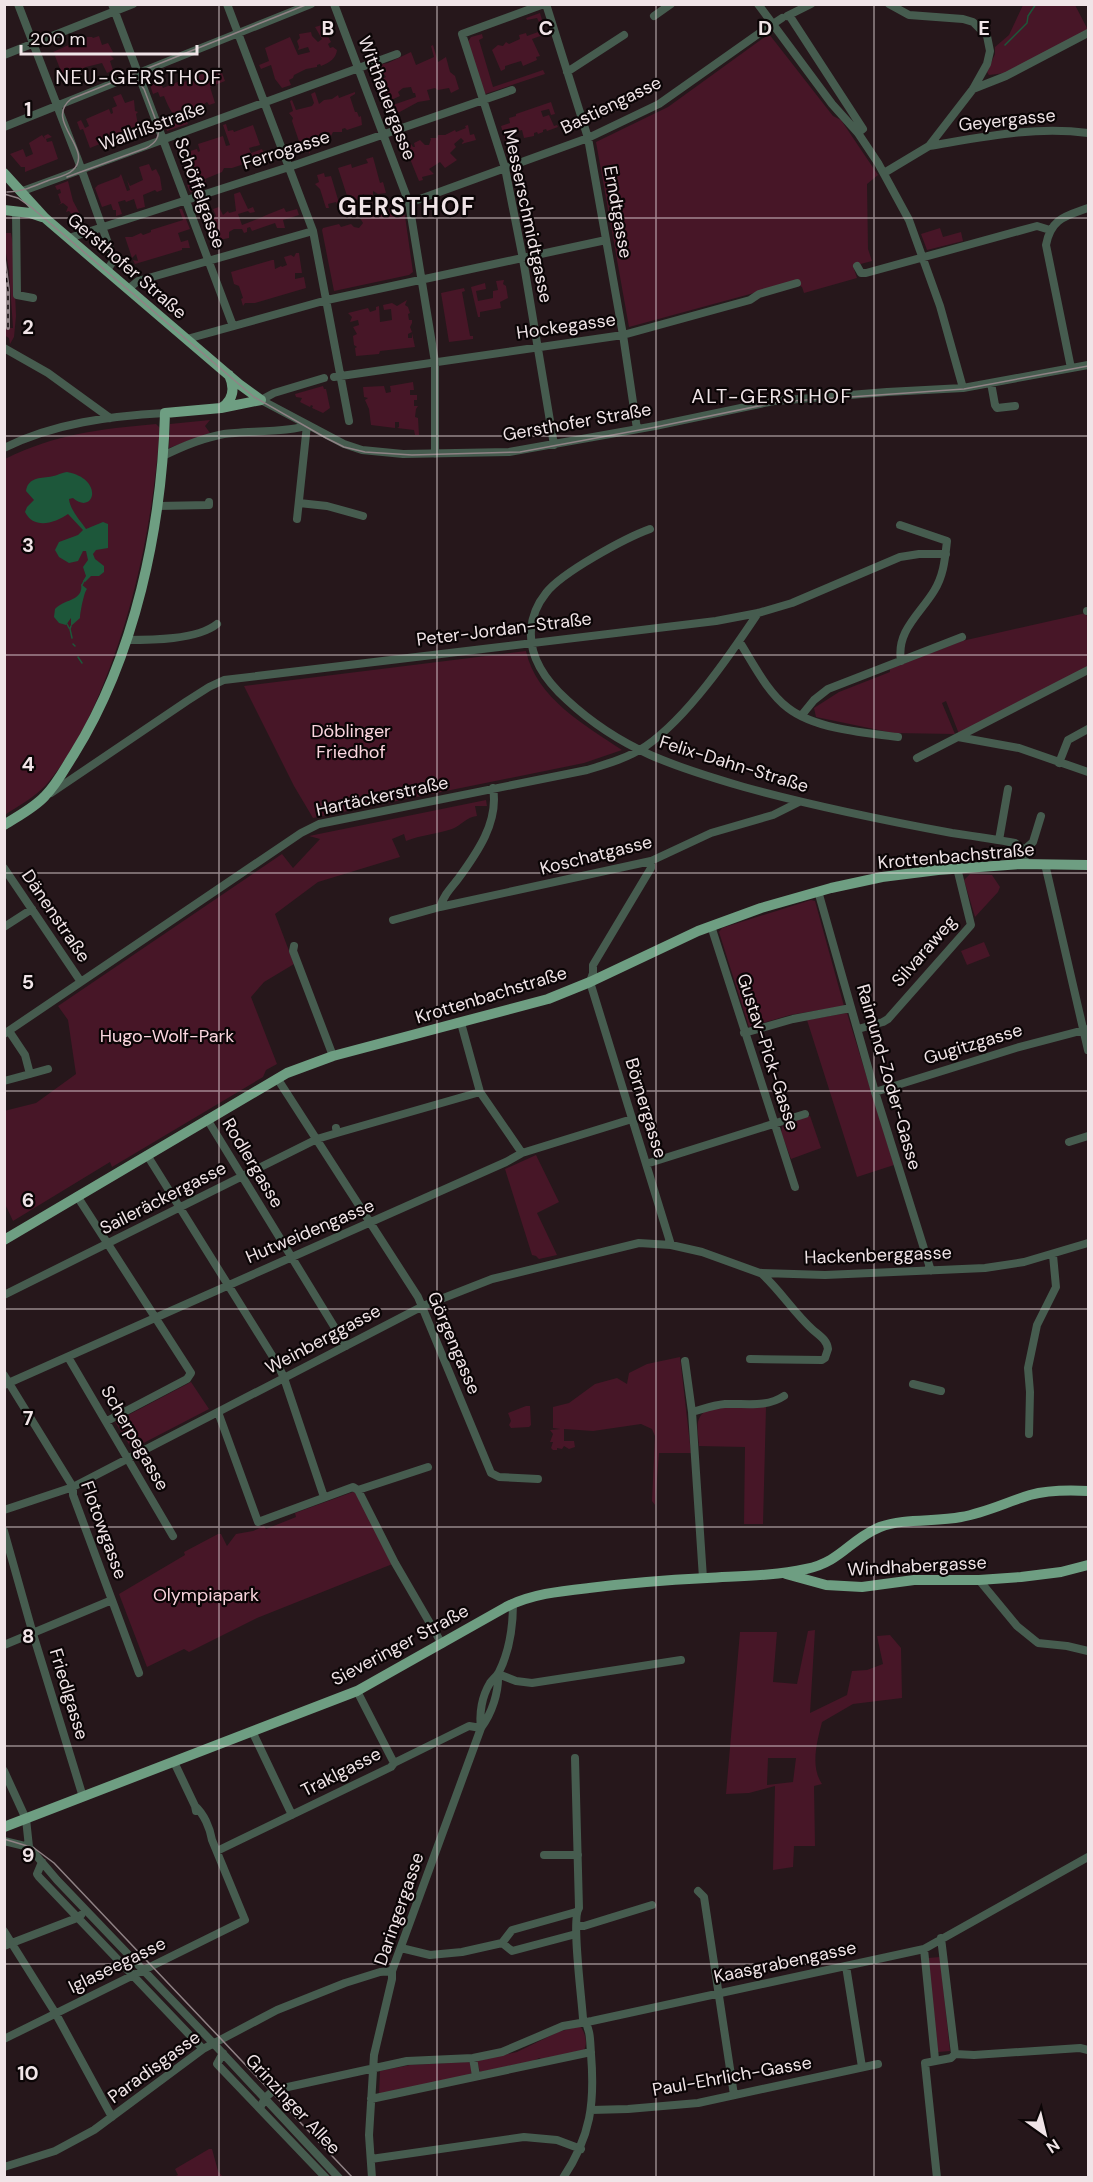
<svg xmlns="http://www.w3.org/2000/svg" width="1093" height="2182" viewBox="0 0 1093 2182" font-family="'DM Sans',sans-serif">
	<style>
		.green { fill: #471627; fill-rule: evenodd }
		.water { fill: #1d573a }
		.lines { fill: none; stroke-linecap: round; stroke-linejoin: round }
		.stream { stroke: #1d573a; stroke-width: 1.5 }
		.minor { stroke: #465c4f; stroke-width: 8 }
		.major { stroke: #6e9e82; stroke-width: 10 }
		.tram { stroke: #8f8285; stroke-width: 1.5 }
		.rail-casing { stroke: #8f8285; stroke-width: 4 }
		.rail { stroke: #0b0506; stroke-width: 1.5; stroke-dasharray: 4.5; stroke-linecap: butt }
		.minor-bridge { stroke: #465c4f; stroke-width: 8 }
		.grid { fill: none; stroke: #f0e4e7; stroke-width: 1.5; stroke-opacity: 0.55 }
		.labels { text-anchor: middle; stroke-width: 4.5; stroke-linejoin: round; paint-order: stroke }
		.street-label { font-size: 18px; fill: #f0e4e7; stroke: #0b0506 }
		.park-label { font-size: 18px; fill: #fad5de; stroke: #0b0506 }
		.neighbourhood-label { font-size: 20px; letter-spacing: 1.5px; fill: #f0e4e7; stroke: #0b0506 }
		.district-label { font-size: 24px; font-weight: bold; letter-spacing: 1.5px; fill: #f0e4e7; stroke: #0b0506 }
		.grid-label { font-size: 20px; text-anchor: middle; font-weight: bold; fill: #f0e4e7; stroke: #0b0506; stroke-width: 4.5; stroke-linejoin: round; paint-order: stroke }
	</style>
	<rect width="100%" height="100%" fill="#26171b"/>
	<path class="green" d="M1023,5H1075L1088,30L1005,73L989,75L987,72L995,54V47L1009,35Z
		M540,13L546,34L532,39L540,56L536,57L537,60L523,66L521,61L505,66V69L501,71L492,50L498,45L503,46L506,42L509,44L520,39L519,35L526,33L527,36L541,31V26L537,18L527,20L526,18Z
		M322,25L331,42L328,44L330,48L333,47L337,50C336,58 331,62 321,66L320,64L317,65V67L306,69L294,75L293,78L289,80L291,85L282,88L275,79L271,65L261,69L259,65L269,61L265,48L290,37L298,55L310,52L308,47L298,50L299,47L297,41L300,38L299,34L311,32L312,36L318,42L322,39L315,27Z
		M482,34L483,38L479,40L493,87L543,70L545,74L482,95L467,43L471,37Z
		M769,34L833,116L841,120L878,175L867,184L868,249L872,261L853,266L857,278L804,293L802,287L794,282L629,327L596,142L668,107Z
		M99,36L102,45L108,43L113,52L110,55L114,59L110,61L113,70L107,73L102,63L86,67L76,74L74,71L69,77L70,74L67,69L65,70L67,76L64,79L55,56L57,54L53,52L80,40L85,42L87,37H92L93,38Z
		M433,45L438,62L446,57L450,72L455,76L459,89L451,93L449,88L438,90L435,88L427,90L430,100L418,102L396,114V106H390L416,97L415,93H413L411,87L403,88L398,92L400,96L389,101L388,94H386L382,84L384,81L380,80L386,77L378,65L388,63L411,52L416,65L434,57L431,46Z
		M216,68L218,71L221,70L225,81L210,87L215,103L209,105L207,102L200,107V109L184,115L188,124L167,131L165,125L175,121L176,118C170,110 168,106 164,96L160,97L158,92L153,94L149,82L158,78L157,81L158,85L161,84L163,88L180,81L182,83Z
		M315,92L319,104L324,100L332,99L338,95L339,98L355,92V94L350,97L355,112H357L359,117L361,116L362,125L347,130L345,128L342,129V132H333L331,136L329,132L327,133V135C320,137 315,141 309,144L310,154L304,145L301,147L292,121L293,118L289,113L293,111L290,101L292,100L296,110L312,106L314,103L311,94Z
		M121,94L125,103L134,100L135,111L138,112L136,114L138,125L135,127L137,132L125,136L123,133L121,134L122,137H117L90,148L83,129L80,130L77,122L81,120L85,128L89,126L86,119L109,109L111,114L113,113L112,108L117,106L113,97Z
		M551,102L555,114L551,115L549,109L541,111L543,117L549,115L554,126L557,125L558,127L547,131L546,129L543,130V132L538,134L537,132L534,133V136L524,138L522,130L508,134L513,152L510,157L501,126L510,123L509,118L516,116V114Z
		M226,124L228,131L233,130L234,132L253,125L260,145L249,148L251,153L262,149L264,154L262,158L232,168H224L222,172L205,179L207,187L190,192L187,185L195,182L187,152L197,149L198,152L200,151L198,144L223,136L226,146L230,145L223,125Z
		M468,125L470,135L474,134L476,140L461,144L464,141L461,138L454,144L456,147L450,153L457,160L445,168L440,162L429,169L434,174L422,177L423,180L419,181L408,154L410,150L405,146L411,144L413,147H415L414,143L420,140L425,145H429L431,139L430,138H437L438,135H445L455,130L456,132L466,128L465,126Z
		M48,134L52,137L46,139L47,142L52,141L58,159L25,172V167H21L10,154L23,149L26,157L33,154L29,143L42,135L45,139L44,136Z
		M373,157L380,183L383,182L386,193L378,194L373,191V196L367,197L363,194L361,199L357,200L353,197L350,198L349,202L338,168L351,164L352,168C357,166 362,165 368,163L366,159Z
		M149,164L152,171L156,169L160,177L162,190L157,192L155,190L143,195L145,207L137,209L134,199L126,202L125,200L118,202L122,214L116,216V210H113L111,204L102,207L95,188L98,185L119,177L121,174L127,191L130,190L127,180L130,186L143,180L139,167Z
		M324,173L325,177L331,176L339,203L337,204L336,202L328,204L329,208H326L320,189L315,184L319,182L317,175Z
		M68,181L73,201L81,216L80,217L77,214L74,217L69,211L66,212L68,207L63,203L58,205L61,203L58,194L61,193L60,189L57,190L55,186Z
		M240,192L248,209L253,207L255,212L250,213L248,211L238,214L242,225C256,220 268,214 284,208L286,212L297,209L299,215L283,220L285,228H277L275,223L252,231L250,227L247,228V232L244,233L242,229H234L229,232V238L219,240L215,228L216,226L211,218L216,216L213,209L219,207L223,215L228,211L229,213L236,211L234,194Z
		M401,206L405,216L413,272L409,275L334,291L322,230L323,228L339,224L341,227L351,224L354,227L359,228L363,223L360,218Z
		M179,209H182L190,229L178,233L181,242L188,240L190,248H182V250L135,264L133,260L138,261L136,254L132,258L125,237H132L141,233L143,235L151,232V230L183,220Z
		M4,222L6,233H11L13,244L16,316L14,337L10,344L9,338L4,335L5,328H13L9,270L5,248Z
		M940,228L943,237L961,232L963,241L927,250L921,234Z
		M296,253H299L302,273H295V279L304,277L306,288L255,303H245L243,306L241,299L243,298L239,286L234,284L231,272L272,260H274L275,269L281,266L282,267L287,265L284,257L291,255L294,257Z
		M504,280L503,284L506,286L508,298L500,302L501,308L480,312V317H478L471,287L485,283L486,289L476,291L478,301L493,298V291L498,290L496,281Z
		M464,288L465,291L462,292L470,336H473V339L449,342L441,293Z
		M407,300L405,305L408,307L410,313L408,314L409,320H412V323L410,327L412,332L408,334V338H412V333L415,347L380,351L379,354L356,356L355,348L357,347L354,345L353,336L357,334L353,327L359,325L358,320L350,322L352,317L348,313L368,308L370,312L376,310V307L379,306L380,322L392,320L391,309L384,310L383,305L392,303L397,306Z
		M413,382L414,390H410V395H417V400H414V406H418L416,409L415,417L418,418L419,435H415L414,430L397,428L399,427V422H395V428L371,425L369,409L365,400L368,398L364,397L363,387L384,386L386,393L391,392L390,386Z
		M323,386L324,389H326L330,408L323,413L312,408L313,406L311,405L310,407L300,402L302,398L296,397L295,394Z
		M210,420L205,426L210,433L169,448L170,424Z
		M156,424L160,428C153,518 136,606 101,690C87,724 69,758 46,785C35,797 18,806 5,815V459C55,434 100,429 156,424Z
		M1086,613L1088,620V668L959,734L946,701L942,703L955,734L893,733L816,717L814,708L839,692L890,672V669L962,641Z
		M526,651C536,698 586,726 622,750L584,763L313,818L294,786L244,686Z
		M486,800L487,806H475L477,816C466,817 461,826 452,829C436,834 421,835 406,841L404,834L392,839L400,857L318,882L275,914L294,964L264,982L251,997L277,1064L266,1070L263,1077L112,1167L110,1162L13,1221L5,1204L4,1111L36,1103L76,1074L68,1020L58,1006L282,854L293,868L320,839L309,836Z
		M970,874L992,875L1000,887L998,892L975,917L964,880Z
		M811,900L815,901L844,1006L790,1015L749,1027L719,932L722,928Z
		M984,942L990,956L967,965L961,951Z
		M847,1013L894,1165L857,1177L807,1020Z
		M810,1116L821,1148L791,1159L781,1132L783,1124Z
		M536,1155L559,1202L537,1213L557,1255L539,1259L536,1256L532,1255L505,1169Z
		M680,1357L691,1453H659L655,1505L652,1501L655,1436L652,1429L641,1424L593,1431L564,1429V1441H574L575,1447L569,1449L564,1446L562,1449L557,1448V1450H553L551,1448L553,1442H550L553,1434L550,1430L560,1429L553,1428V1407L569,1403L595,1384L617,1378L627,1384L629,1373L647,1364Z
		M191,1382L209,1409L132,1449L115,1422Z
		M526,1406H530L531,1425L529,1427L511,1428L509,1425L511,1421L508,1413Z
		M766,1407L763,1524H744L745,1447L699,1446C698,1428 693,1417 710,1408Z
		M353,1492L356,1493L395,1563L257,1618L189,1652L184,1649L147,1667L119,1594L185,1555L184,1552L218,1534H221L227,1546L236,1534L253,1531L264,1526L266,1529L296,1517L295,1513Z
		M815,1630L810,1713L847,1695L852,1671L867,1670L883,1664L877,1636L890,1635L901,1648L902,1698L853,1704L822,1722C817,1742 810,1766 822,1784L814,1786L815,1846H794L793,1867L773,1870L775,1786L749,1793L726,1794L740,1632H777L773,1682L797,1684L808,1631ZM768,1758H796L793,1782L767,1785Z
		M940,1957L950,2051L938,2052L928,1958Z
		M580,2026C585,2032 588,2043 584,2050L542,2059L539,2058L533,2061L480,2072L477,2061L517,2052L558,2032Z
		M468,2062L470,2063L472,2073L467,2075L379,2095L380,2071L410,2065Z
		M209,2149H212L218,2171L222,2176L217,2178L173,2177L178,2175L175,2169Z"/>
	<path class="water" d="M67,472C105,479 94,516 73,498L69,499C70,510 80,520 86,529L103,522L108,524V548L96,550L93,554L95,559L104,566V572L99,576H91L85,582L83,581L86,576L83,567L88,560L86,551H83L78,561L69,563L59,557L55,550L59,542L78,535L83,530L68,514C55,523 34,530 25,512L27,507L34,500L26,491C28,479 37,478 48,477C54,477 60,473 67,472Z
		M81,584L87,589C84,592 80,613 80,618L71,626V618L66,625L59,623L54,617L55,609C64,599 84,601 81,584Z"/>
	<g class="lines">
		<path class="stream" d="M1005,45L1027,23L1028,16L1036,4
			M82,585L84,581
			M67,624L69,628
			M71,626L70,629L72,638
			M73,644L75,646
			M78,657L82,663"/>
		<path class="minor" d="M18,4L78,160L114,260L107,270
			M112,4L233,326
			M227,4L313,231L349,421
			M334,4L409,203L435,362V454
			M544,4L462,34L505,168L523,259L554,445
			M546,4L588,138L623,335L637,429
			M758,4L832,104L858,133L878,163L909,220L940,306L963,388
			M789,15L863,129L858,133
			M654,16L671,4
			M787,16L811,4
			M4,55L133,4
			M567,72L624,35
			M973,89L1006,76L1088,33
			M4,127L311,4
			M929,146C983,137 1034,126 1088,133
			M884,173L929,146L973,89L987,64L990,51L987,36L973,22L963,19L909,15L889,4
			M20,192L397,54
			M409,203L588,138L659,104L761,32
			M16,212L17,295L33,298
			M69,238L289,167L512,90
			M857,266L861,273H866L1037,226L1050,230
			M128,289L138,281L313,231
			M187,339L327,300L606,240
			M4,348L48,373L110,418
			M1071,368L1046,245C1051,218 1066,216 1088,208
			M334,377L623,335L750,300L759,294L797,283
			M991,383L995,405L997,408L1015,406
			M261,400L344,444L362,450L403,454L509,452L655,426L774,401L887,392L963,388L1088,365
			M261,400L274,393L324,378
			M4,448C54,423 111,416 165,413
			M163,456C183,446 202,438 224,434C242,431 296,432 307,425
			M299,503L327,506L363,516
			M158,506L209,505V502
			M297,519L307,425
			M900,525L947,541C945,558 944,575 934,591C920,614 896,631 901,661
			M650,529C625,538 561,573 546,593C538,603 532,617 531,630C529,659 547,682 567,700C621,750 675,767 744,787C813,806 882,820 952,833C973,836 994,839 1015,843L1024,850L1025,864
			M1087,611H1088
			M126,640C151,640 197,640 217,624
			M739,641C753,663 767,692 788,708C815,729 865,733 898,737
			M801,716L814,700L828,689L962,637
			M958,737L1019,748L1088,772
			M917,758L1088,670
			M1059,763L1068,740L1088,729
			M51,793L187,701L209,687L224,680L716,621L758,613L792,603L900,557L919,554H946
			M999,840L1008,789
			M1024,850L1033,842L1041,816
			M651,861V868L593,965V973L590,982L671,1245
			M1045,864L1088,1050
			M4,868L81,982
			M818,891L875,1092L931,1271
			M440,907C444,895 450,889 458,879C477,853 499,822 493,788
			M393,920L440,907L651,861L711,833L773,815L799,802
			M711,926L795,1187
			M4,927L32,909
			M294,946L293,951L333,1056
			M461,1023L480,1092L522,1153
			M858,1029L883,1022L888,1019L971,925L957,868
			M744,1033L793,1019L851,1008
			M4,1034L301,833L319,824L587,770C607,764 628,758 646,746C688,717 730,655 758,613
			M30,1074L48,1069
			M277,1078L418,1297L491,1473L499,1477L538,1479
			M4,1081L30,1074L25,1055L9,1031
			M875,1092L1016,1048L1088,1029
			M207,1119L346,1346
			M337,1133L480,1092
			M1069,1142L1088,1136
			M147,1155L278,1365L284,1378L324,1497
			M646,1164L805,1114
			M77,1196L191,1373L187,1379L107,1421
			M4,1295L317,1139L337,1133L336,1128
			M68,1357L173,1536
			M750,1359L822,1360L825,1358L828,1349C827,1340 820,1336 813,1330C794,1313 780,1290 761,1273
			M685,1361L692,1412L703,1578
			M4,1375L73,1487V1495L139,1673
			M913,1384L941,1391
			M4,1385L506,1162L522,1153L632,1119
			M218,1412L258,1522L353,1487L358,1490L428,1467
			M692,1412C703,1409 713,1405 725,1404C745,1403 766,1408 784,1396
			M1029,1434L1030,1392L1028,1368L1037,1325L1056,1287L1053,1255
			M358,1490L395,1563L442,1644
			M4,1510L73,1487L423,1306L492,1279L639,1243L671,1245L702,1252L760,1273L825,1275L985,1268L1024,1262L1088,1243
			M4,1531L33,1634L83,1797
			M979,1580L1017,1626L1038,1643L1067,1646L1088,1651
			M4,1645L112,1600
			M498,1674L516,1681L532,1683L681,1660
			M357,1691L394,1763
			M481,1728C479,1713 482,1696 490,1683C493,1679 497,1676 499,1672C509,1652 513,1625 513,1603
			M252,1731L292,1815
			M174,1762L195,1806L196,1811
			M4,1771L26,1819L29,1847
			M4,1841L29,1847L57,1880L214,2044L339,2178
			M217,1851L391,1767L394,1763L469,1726L481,1728
			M544,1855H578
			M42,1862L37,1874L39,1877L203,2049
			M698,1891L704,1897L734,2095
			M577,1926H584L652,1905
			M4,1931L56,2014L112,2117
			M941,1938L955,2054
			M502,1943L512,1951L576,1934
			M4,1946L77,1918L81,1915
			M401,1948L430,1955L462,1952L502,1943L512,1930L576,1912
			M924,1949L935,2059
			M846,1966L862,2067
			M4,2039L245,1920L212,1840C210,1828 204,1814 195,1806
			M223,2053L217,2064L326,2178
			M473,2058L476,2076
			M371,2099L591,2052
			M260,2108L265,2098L274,2090L407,2061L473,2058L502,2052L563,2026L592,2021L924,1949L1088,1857
			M591,2110L628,2109L698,2103L878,2064
			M371,2159L524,2137L557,2140L581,2149
			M4,2167L55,2151L94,2130L203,2049L277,2010L345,1983L380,1972L392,1971
			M372,2178L369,2135L374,2055L392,1979V1971L481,1728C492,1713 499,1692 498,1674
			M563,2178C591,2136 595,2103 591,2054C590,2041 591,2029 583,2019C582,2000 571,1918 579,1908L575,1758
			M937,2178L925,2063L951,2058L955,2054L974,2055L1080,2048L1088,2050"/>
		<path class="major" d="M4,173L45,218L239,384L261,400
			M4,210L30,213L42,217
			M221,408C234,400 235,388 229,375
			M4,825C18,816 34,808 45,796C57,784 65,768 74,754C135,656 162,527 165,413L221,408L261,400
			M4,1240L287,1073L333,1056L548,999L590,982L698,931L761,908L831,888L882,877L938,870L1020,864L1088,865
			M786,1574L826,1585L862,1587L914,1580H979L1021,1577L1061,1572L1088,1565
			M4,1827L357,1691L506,1607C531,1594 561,1591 589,1588C628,1583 667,1580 707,1578C740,1576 773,1576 806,1569C841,1562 850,1539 880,1527C904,1518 936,1522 961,1517C985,1513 1007,1502 1030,1495C1048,1490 1069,1490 1088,1491"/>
		<path class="tram" d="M67,177L146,148C156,143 160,137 158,126L144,89L136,79H123
			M7,192C22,192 34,186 47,181C55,178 67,176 73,170C95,149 43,121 71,99L308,4
			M4,194L18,198L31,207L254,397L326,438L344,447L365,452L412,455L520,452L656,427L778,402L964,389L1088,366
			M4,1839L34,1848L54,1863L353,2178"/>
		<defs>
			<path id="rail" d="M4,260L8,290V328"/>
		</defs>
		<use href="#rail" class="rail-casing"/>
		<use href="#rail" class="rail"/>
		<path class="minor-bridge" d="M761,32L782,18"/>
	</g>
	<path class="grid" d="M219,4V2178M437,4V2178M656,4V2178M874,4V2178M4,218H1088M4,436H1088M4,655H1088M4,873H1088M4,1091H1088M4,1309H1088M4,1527H1088M4,1746H1088M4,1964H1088"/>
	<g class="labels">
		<g class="street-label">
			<text transform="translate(387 98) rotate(69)" y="6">Witthauergasse</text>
			<text transform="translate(611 105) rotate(-26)" y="6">Bastiengasse</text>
			<text transform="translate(1007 120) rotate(-6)" y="6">Geyergasse</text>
			<text transform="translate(152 126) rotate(-20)" y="6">Wallrißstraße</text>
			<text transform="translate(286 150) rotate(-18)" y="6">Ferrogasse</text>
			<text transform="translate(200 193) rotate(70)" y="6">Schöffelgasse</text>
			<text transform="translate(618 212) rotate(80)" y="6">Erndtgasse</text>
			<text transform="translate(528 216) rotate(78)" y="6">Messerschmidtgasse</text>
			<text transform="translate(127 266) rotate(41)" y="6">Gersthofer Straße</text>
			<text transform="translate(566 326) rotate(-8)" y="6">Hockegasse</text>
			<text transform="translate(577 422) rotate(-10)" y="6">Gersthofer Straße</text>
			<text transform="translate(504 629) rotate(-7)" y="6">Peter-Jordan-Straße</text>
			<text transform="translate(734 764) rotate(17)" y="6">Felix-Dahn-Straße</text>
			<text transform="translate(382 796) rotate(-12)" y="6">Hartäckerstraße</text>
			<text transform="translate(596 855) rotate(-14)" y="6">Koschatgasse</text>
			<text transform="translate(956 856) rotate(-5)" y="6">Krottenbachstraße</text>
			<text transform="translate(56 916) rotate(56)" y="6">Dänenstraße</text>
			<text transform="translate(924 951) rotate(-49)" y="6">Silvaraweg</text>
			<text transform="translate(491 995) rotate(-17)" y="6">Krottenbachstraße</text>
			<text transform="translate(973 1044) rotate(-17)" y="6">Gugitzgasse</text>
			<text transform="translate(768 1052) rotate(72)" y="6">Gustav-Pick-Gasse</text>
			<text transform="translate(889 1077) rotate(74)" y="6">Raimund-Zoder-Gasse</text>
			<text transform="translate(646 1108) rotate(73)" y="6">Börnergasse</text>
			<text transform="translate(253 1163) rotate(59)" y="6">Rodlergasse</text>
			<text transform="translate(163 1198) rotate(-27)" y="6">Saileräckergasse</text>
			<text transform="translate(310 1231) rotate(-23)" y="6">Hutweidengasse</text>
			<text transform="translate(878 1255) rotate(-2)" y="6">Hackenberggasse</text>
			<text transform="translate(323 1339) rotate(-28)" y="6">Weinberggasse</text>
			<text transform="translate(454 1343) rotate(67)" y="6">Görgengasse</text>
			<text transform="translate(135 1438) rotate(60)" y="6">Scherpegasse</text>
			<text transform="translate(104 1530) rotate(70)" y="6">Flotowgasse</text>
			<text transform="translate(917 1566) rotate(-3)" y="6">Windhabergasse</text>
			<text transform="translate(400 1645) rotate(-28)" y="6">Sieveringer Straße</text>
			<text transform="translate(69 1694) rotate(73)" y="6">Friedlgasse</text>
			<text transform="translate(341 1772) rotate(-27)" y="6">Traklgasse</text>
			<text transform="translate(399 1909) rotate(-71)" y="6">Daringergasse</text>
			<text transform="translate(785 1962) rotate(-12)" y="6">Kaasgrabengasse</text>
			<text transform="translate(117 1965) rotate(-26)" y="6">Iglaseegasse</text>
			<text transform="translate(154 2067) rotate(-36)" y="6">Paradisgasse</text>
			<text transform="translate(732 2076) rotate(-10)" y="6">Paul-Ehrlich-Gasse</text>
			<text transform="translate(293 2104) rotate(47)" y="6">Grinzinger Allee</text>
		</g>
		<g class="park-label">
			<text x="351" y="737">Döblinger<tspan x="351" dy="21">Friedhof</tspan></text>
			<text x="167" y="1042">Hugo-Wolf-Park</text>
			<text x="206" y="1601">Olympiapark</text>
		</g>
		<g class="neighbourhood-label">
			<text x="139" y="84">NEU-GERSTHOF</text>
			<text x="772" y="403">ALT-GERSTHOF</text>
		</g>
		<g class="district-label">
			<text x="407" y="215">GERSTHOF</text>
		</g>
	</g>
	<g class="grid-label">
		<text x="328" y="35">B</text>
		<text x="546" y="35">C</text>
		<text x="765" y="35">D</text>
		<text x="984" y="35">E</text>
		<text x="28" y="116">1</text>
		<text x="28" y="334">2</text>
		<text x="28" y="552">3</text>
		<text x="28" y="771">4</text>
		<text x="28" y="989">5</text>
		<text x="28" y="1207">6</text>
		<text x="28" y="1425">7</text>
		<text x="28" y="1643">8</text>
		<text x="28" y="1862">9</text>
		<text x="28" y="2080">10</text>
	</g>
	<rect width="1093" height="2182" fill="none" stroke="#f0e4e7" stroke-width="12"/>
	<g transform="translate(1045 2134) rotate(146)" stroke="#0b0506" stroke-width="4.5" paint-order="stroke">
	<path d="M0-4.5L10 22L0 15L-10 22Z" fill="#f0e4e7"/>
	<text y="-9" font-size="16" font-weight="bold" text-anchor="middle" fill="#f0e4e7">N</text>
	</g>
	<path d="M21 45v9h176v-9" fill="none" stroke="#f0e4e7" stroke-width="3"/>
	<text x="30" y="45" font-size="18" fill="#f0e4e7" stroke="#0b0506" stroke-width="4.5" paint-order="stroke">200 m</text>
</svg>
